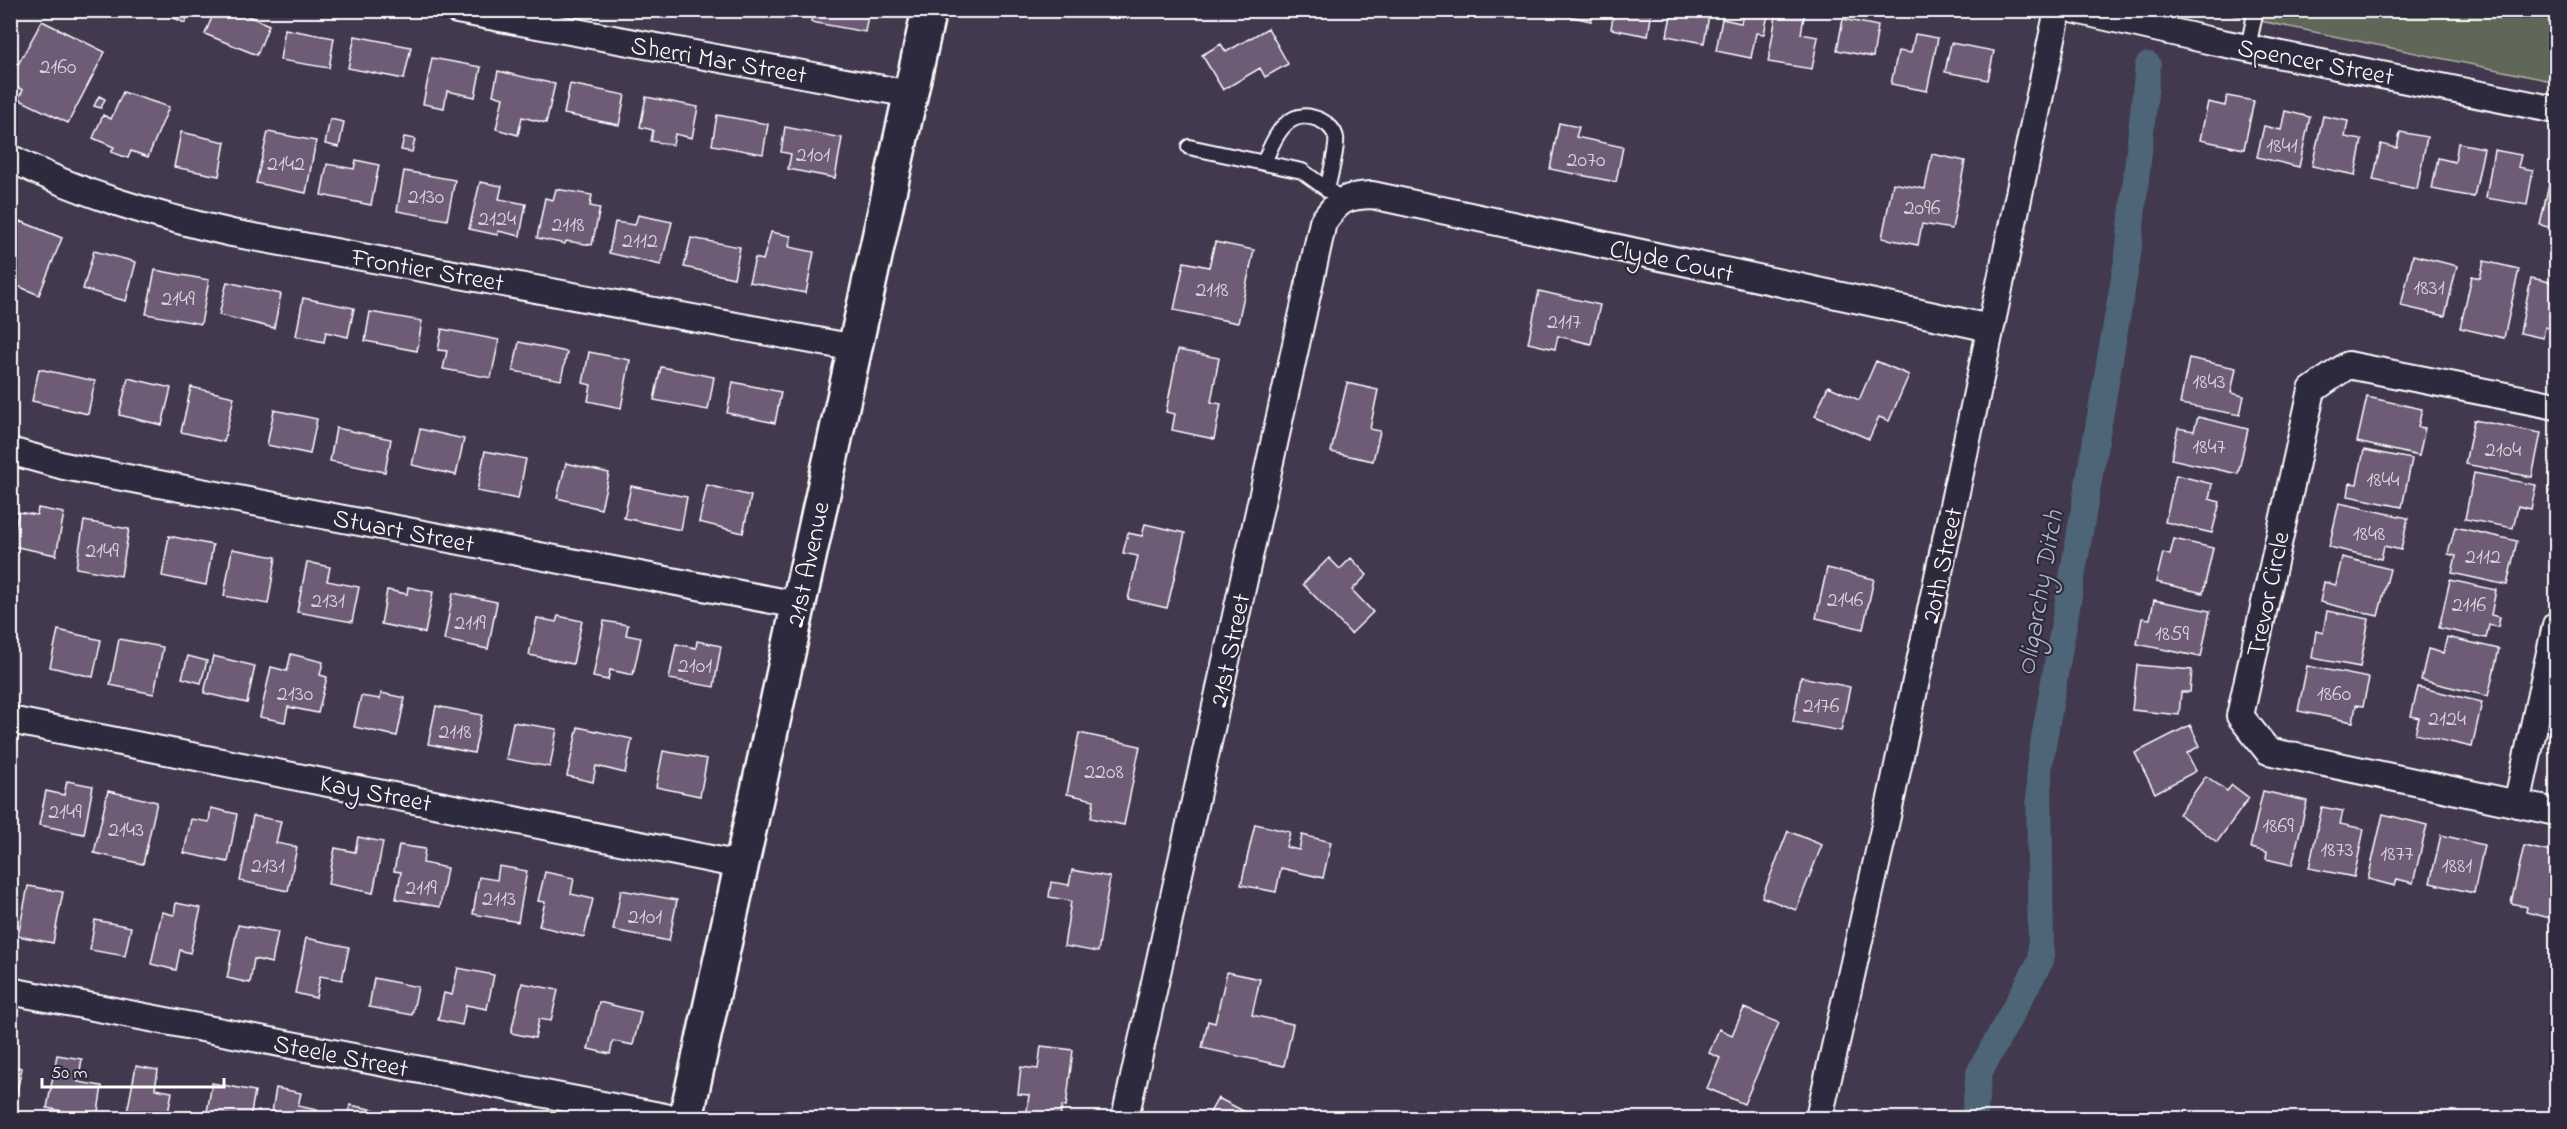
<svg xmlns="http://www.w3.org/2000/svg" width="2567" height="1129" viewBox="0 0 2567 1129" font-family="'Indie Flower',sans-serif">
	<style>
		.green { fill: #606658; stroke: #b0b2ac; stroke-width: 1.5 }
		.lines { fill: none; stroke-linecap: round; stroke-linejoin: round }
		.canal { stroke: #4d6577; stroke-width: 26 }
		.building { fill: #6e5c76; stroke: #fff; stroke-width: 1.5 }
		.service-casing { stroke: #fff; stroke-width: 18 }
		.minor-casing { stroke: #fff; stroke-width: 30 }
		.tertiary-casing { stroke: #fff; stroke-width: 38 }
		.service { stroke: #2f2a3d; stroke-width: 14 }
		.minor { stroke: #2f2a3d; stroke-width: 26 }
		.tertiary { stroke: #2f2a3d; stroke-width: 33 }
		.labels { text-anchor: middle; stroke-width: 4.5; stroke-linejoin: round; paint-order: stroke }
		.number-label { font-size: 22px; fill: #dbd6dd }
		.street-label { font-size: 26px; fill: #fff; stroke: #2f2a3d }
		.water-label { font-size: 27px; font-style: italic; fill: #afbac2; stroke: #2f2a3d }
	</style>
	<rect width="100%" height="100%" fill="#42394e"/>
	<filter id="ink" filterUnits="userSpaceOnUse"><feTurbulence type="fractalNoise" baseFrequency=".0167" numOctaves="2"/><feDisplacementMap in="SourceGraphic" scale="12" xChannelSelector="R" yChannelSelector="G"/><feConvolveMatrix kernelMatrix="1 2 1 2 8 2 1 2 1" color-interpolation-filters="sRGB"/></filter>
	<g filter="url(#ink)">
		<path class="green" d="M2212,11H2556V82Z"/>
		<g class="lines">
			<path class="canal" d="M1974,1118L1979,1073L2041,960L2039,768L2128,255L2148,65"/>
		</g>
		<path class="building" d="M157,10H190L185,23Z
			M215,10H234L269,25L257,55L205,34Z
			M753,10H793L791,19Z
			M813,10H869L865,32L811,22Z
			M1514,10H1534L1533,14Z
			M1556,10H1593L1591,21L1555,13Z
			M1614,10H1652L1648,36L1611,29Z
			M1672,10H1710L1704,43L1667,36Z
			M1744,10H1769L1764,34L1756,33L1751,58L1716,51L1722,19L1741,23Z
			M1777,10L1805,11L1801,34L1818,37L1812,69L1768,62Z
			M1843,19L1878,26L1873,57L1837,50Z
			M42,21L105,52L68,123L18,99L23,90L10,84V79Z
			M1268,28L1288,64L1265,77L1260,68L1223,90L1202,55L1221,44L1226,52Z
			M285,29L334,38L329,68L280,60Z
			M1915,34L1938,38L1927,91L1891,84L1898,51L1911,53Z
			M355,36L411,47L404,79L348,68Z
			M1951,43L1994,51L1988,80L1945,72Z
			M432,58L481,67L475,97L447,91L444,108L423,104Z
			M498,71L555,84L546,123L522,117L518,135L496,129L503,98L493,95Z
			M570,84L625,95L619,125L564,114Z
			M123,92L169,107L148,157L131,151L128,158L111,152L114,147L93,138L103,115L111,119Z
			M99,96L105,99L101,108L94,106Z
			M2227,96L2254,101L2244,149L2200,140L2208,102L2225,106Z
			M646,97L698,107L692,138L675,134L673,145L651,141L653,130L640,127Z
			M2285,111L2310,117L2299,167L2257,157L2264,126L2281,130Z
			M717,115L768,124L763,154L712,145Z
			M2323,116L2348,121L2345,137L2362,140L2355,175L2312,166Z
			M330,119L344,122L339,147L325,144Z
			M1559,123L1579,127L1576,137L1623,147L1616,182L1550,169Z
			M785,127L842,138L835,178L788,169L791,154L781,152Z
			M181,132L225,142L219,176L174,167Z
			M268,132L316,141L306,193L256,183Z
			M2400,132L2427,137L2417,189L2373,180L2381,144L2397,148Z
			M404,137L415,139L412,152L401,150Z
			M2458,143L2484,148L2474,197L2432,189L2438,158L2455,162Z
			M2494,150L2521,155L2518,167L2533,170L2527,205L2486,198Z
			M1932,154L1965,161L1952,229L1922,224L1918,245L1882,238L1893,183L1925,189Z
			M356,160L379,165L371,205L321,195L327,164L354,169Z
			M2554,162H2556V229L2540,225Z
			M404,171L455,180L447,220L397,211Z
			M480,182L502,186L499,199L526,204L520,236L498,231V235L469,229Z
			M556,189L592,195L590,206L600,208L592,245L566,241L565,244L537,238L545,198L553,200Z
			M638,215L672,222L661,265L609,253L615,222L635,225Z
			M20,221L62,238L39,295L13,284L18,271L10,269V244Z
			M771,232L791,236L789,247L814,252L806,293L749,282L755,258L763,260Z
			M691,238L740,247L734,278L684,267Z
			M1215,242L1254,250L1238,323L1174,310L1184,262L1209,267Z
			M94,251L136,262L126,301L83,289Z
			M2413,255L2457,266L2445,316L2401,306Z
			M2484,261L2519,269L2504,338L2460,328L2472,276L2480,278Z
			M155,270L209,280L201,324L146,314Z
			M2531,278L2556,283V329L2545,327L2543,338L2520,333Z
			M227,282L281,294L274,328L219,315Z
			M1539,291L1600,305L1591,344L1558,336L1555,349L1528,343Z
			M303,298L354,308L348,337L326,332L324,342L296,336Z
			M370,312L422,321L417,351L365,341Z
			M442,329L499,340L491,378L443,369L447,351L438,350Z
			M519,342L567,352L561,380L513,371Z
			M1178,350L1219,358L1211,402L1221,404L1214,439L1172,430L1175,414L1166,412Z
			M589,352L630,360L621,408L588,401L591,385L583,383Z
			M2189,358L2236,368L2231,393L2244,396L2240,415L2180,404Z
			M1876,361L1909,375L1889,421L1879,417L1869,439L1815,416L1828,386L1859,400Z
			M661,367L714,377L708,410L654,400Z
			M39,369L95,381L88,414L32,401Z
			M128,378L171,388L162,425L119,415Z
			M733,382L781,392L775,423L727,413Z
			M1347,383L1378,390L1370,429L1380,431L1373,461L1331,452Z
			M191,387L234,397L224,442L181,432Z
			M2367,397L2422,409L2418,427L2425,428L2419,456L2357,442Z
			M274,410L317,419L310,454L267,445Z
			M2198,417L2248,429L2238,474L2171,459L2178,428L2194,431Z
			M2474,420L2541,433L2532,477L2465,464Z
			M336,428L391,439L385,472L330,461Z
			M420,429L464,439L456,475L412,465Z
			M2364,450L2412,459L2402,507L2348,496L2350,483L2357,484Z
			M485,451L526,459L518,499L477,491Z
			M566,463L609,473L601,509L557,498Z
			M2474,473L2536,485L2531,509L2518,506L2513,528L2465,519Z
			M2176,475L2212,484L2209,499L2220,502L2212,533L2165,522Z
			M707,485L751,496L743,533L699,522Z
			M631,486L687,497L681,530L624,518Z
			M2339,503L2408,518L2401,550L2384,546L2381,559L2329,547Z
			M38,508L64,513L56,555L12,546L18,512L37,515Z
			M84,521L129,529L121,576L76,568Z
			M1145,524L1185,533L1167,608L1128,599L1138,556L1123,553L1128,533L1142,536Z
			M2455,527L2517,541L2507,585L2452,573L2456,556L2448,554Z
			M169,536L213,545L206,585L162,576Z
			M2174,539L2213,548L2203,593L2156,582L2163,553L2170,555Z
			M232,549L276,557L268,604L224,596Z
			M2342,557L2390,569L2378,616L2320,602L2324,582L2336,585Z
			M1329,558L1340,569L1351,558L1367,575L1352,590L1373,612L1351,634L1303,584Z
			M307,562L330,567L327,581L359,587L352,622L297,612Z
			M1827,568L1874,579L1863,629L1816,618Z
			M2450,580L2496,590L2491,615L2500,617L2498,627L2489,625L2486,638L2439,628Z
			M408,587L433,592L425,633L381,624L387,590L407,594Z
			M453,593L497,602L488,649L444,640Z
			M2154,600L2210,611L2201,657L2137,644L2142,618L2150,619Z
			M2327,611L2369,619L2360,667L2312,658L2316,631L2323,633Z
			M10,613L18,615L10,649Z
			M558,616L582,621L573,664L529,655L537,618L556,622Z
			M604,621L628,625L626,635L641,638L633,675L610,670L608,680L593,677Z
			M58,630L101,640L93,677L50,667Z
			M2447,637L2499,649L2488,696L2421,680L2428,649L2443,653Z
			M119,639L163,647L154,694L110,685Z
			M697,641L721,646L714,687L669,679L676,644L696,648Z
			M291,654L323,662L320,675L327,677L318,713L288,707L285,722L260,717L271,667L287,671Z
			M188,656L207,661L201,683L182,678Z
			M213,656L255,666L247,703L204,693Z
			M2137,665L2192,670L2190,692H2181L2179,715L2132,710Z
			M2307,666L2369,678L2363,706L2356,705L2353,722L2298,711Z
			M1801,677L1850,687L1841,731L1793,722Z
			M2418,687L2482,702L2472,747L2415,734L2419,718L2411,716Z
			M381,693L405,698L397,736L354,727L361,696L380,699Z
			M436,706L482,715L474,753L428,744Z
			M513,722L557,729L550,767L506,759Z
			M2190,725L2200,746L2187,753L2196,771L2155,793L2135,753Z
			M578,727L632,739L625,773L596,766L593,782L567,776Z
			M1079,733L1140,746L1124,825L1091,818L1094,800L1067,794Z
			M663,751L707,759L700,796L656,787Z
			M2206,776L2227,791L2232,785L2249,798L2217,842L2179,814Z
			M67,781L93,786L84,834L39,825L46,791L64,795Z
			M108,791L157,802L143,864L94,853Z
			M2263,791L2307,801L2292,865L2266,859L2267,852L2250,848Z
			M2322,807L2343,811L2340,824L2364,829L2354,877L2309,868Z
			M211,808L237,814L228,862L184,853L191,819L209,822Z
			M2383,814L2427,825L2413,883L2397,879L2395,886L2368,879Z
			M253,816L281,821L276,843L297,847L288,891L240,881Z
			M1255,824L1290,832L1286,847L1299,850L1302,835L1331,842L1323,878L1281,868L1276,892L1241,885Z
			M1788,831L1822,845L1796,910L1762,897Z
			M2441,835L2484,845L2474,893L2430,883Z
			M358,837L383,842L373,893L328,884L335,848L355,852Z
			M399,845L425,849L423,863L447,868L440,907L396,899L401,872L394,871Z
			M2524,846L2556,853V909L2554,919L2526,912L2527,907L2511,903Z
			M499,866L527,871L518,922L473,914L479,877L497,880Z
			M1072,870L1110,877L1098,952L1064,946L1071,901L1049,897L1051,882L1069,885Z
			M545,872L574,878L571,894L593,899L584,937L539,926L545,902L538,901Z
			M28,886L63,892L53,943L18,936Z
			M621,890L677,900L669,941L613,930Z
			M176,903L201,908L190,953L180,950L176,970L151,964L162,912L174,915Z
			M95,920L131,927L125,956L90,950Z
			M238,925L278,932L272,963L254,959L250,983L227,978Z
			M306,938L349,947L342,980L320,976L316,998L295,993Z
			M458,968L494,975L487,1009L466,1005L462,1025L438,1020L444,993L452,995Z
			M1227,972L1260,979L1252,1015L1293,1024L1284,1066L1202,1048L1208,1021L1215,1023Z
			M374,978L418,987L412,1015L369,1007Z
			M522,983L558,990L551,1021L539,1019L535,1038L511,1033Z
			M599,1002L641,1012L633,1045L613,1041L610,1054L588,1049Z
			M1744,1008L1779,1023L1744,1104L1707,1088L1720,1058L1709,1053L1719,1029L1732,1035Z
			M1041,1046L1073,1050L1066,1107L1062,1106L1060,1118H1026L1029,1095L1018,1094L1021,1067L1038,1069Z
			M57,1055L82,1059L78,1082L102,1086L97,1118L47,1108Z
			M10,1065L22,1068L15,1100L10,1099Z
			M136,1066L158,1070L155,1089L172,1092L167,1118H126Z
			M212,1083L255,1091L250,1118L207,1112Z
			M276,1088L301,1093L298,1106L317,1110L315,1118H271Z
			M1218,1098L1255,1117L1254,1118H1207Z
			M350,1105L385,1112L383,1118H347Z"/>
		<g class="lines">
			<defs>
				<path id="service" d="M2248,47L2256,10
					M1189,147L1302,171L1342,200
					M1264,163C1274,137 1288,104 1322,121C1328,124 1335,131 1336,138C1338,147 1329,179 1327,190"/>
				<path id="minor" d="M457,10L910,94
					M2076,10L2212,41L2556,110
					M10,158C80,194 156,216 232,233L855,348
					M2556,406L2348,365L2312,390L2240,716L2268,751L2556,812
					M10,451L64,466L798,605
					M10,720L741,865
					M2517,804L2556,625
					M10,991L670,1118
					M1125,1118L1323,222C1339,200 1344,196 1372,195L1990,328
					M1819,1118L1892,794L2058,10"/>
				<path id="tertiary" d="M686,1118L929,10"/>
			</defs>
			<use href="#service" class="service-casing"/>
			<use href="#minor" class="minor-casing"/>
			<use href="#tertiary" class="tertiary-casing"/>
			<use href="#service" class="service"/>
			<use href="#minor" class="minor"/>
			<use href="#tertiary" class="tertiary"/>
		</g>
	</g>
	<g class="labels">
		<g class="number-label">
			<text x="58" y="73">2160</text>
			<text x="2282" y="152">1841</text>
			<text x="813" y="161">2101</text>
			<text x="1586" y="166">2070</text>
			<text x="286" y="170">2142</text>
			<text x="426" y="203">2130</text>
			<text x="1922" y="214">2096</text>
			<text x="497" y="225">2124</text>
			<text x="568" y="231">2118</text>
			<text x="640" y="247">2112</text>
			<text x="2429" y="294">1831</text>
			<text x="1212" y="296">2118</text>
			<text x="178" y="305">2149</text>
			<text x="1564" y="328">2117</text>
			<text x="2209" y="388">1843</text>
			<text x="2209" y="453">1847</text>
			<text x="2503" y="456">2104</text>
			<text x="2383" y="486">1844</text>
			<text x="2369" y="540">1848</text>
			<text x="102" y="557">2149</text>
			<text x="2483" y="563">2112</text>
			<text x="1845" y="606">2146</text>
			<text x="328" y="607">2131</text>
			<text x="2469" y="611">2116</text>
			<text x="470" y="629">2119</text>
			<text x="2172" y="640">1859</text>
			<text x="695" y="672">2101</text>
			<text x="295" y="700">2130</text>
			<text x="2334" y="700">1860</text>
			<text x="1821" y="712">2176</text>
			<text x="2447" y="725">2124</text>
			<text x="455" y="738">2118</text>
			<text x="1104" y="778">2208</text>
			<text x="65" y="818">2149</text>
			<text x="2278" y="832">1869</text>
			<text x="126" y="836">2143</text>
			<text x="2337" y="856">1873</text>
			<text x="2397" y="860">1877</text>
			<text x="268" y="872">2131</text>
			<text x="2457" y="872">1881</text>
			<text x="421" y="894">2119</text>
			<text x="499" y="905">2113</text>
			<text x="645" y="923">2101</text>
		</g>
		<g class="street-label">
			<text transform="translate(719 59) rotate(10)" y="9">Sherri Mar Street</text>
			<text transform="translate(2316 61) rotate(11)" y="9">Spencer Street</text>
			<text transform="translate(1672 260) rotate(12)" y="9">Clyde Court</text>
			<text transform="translate(428 269) rotate(10)" y="9">Frontier Street</text>
			<text transform="translate(404 530) rotate(11)" y="9">Stuart Street</text>
			<text transform="translate(807 564) rotate(-78)" y="9">21st Avenue</text>
			<text transform="translate(1941 565) rotate(-78)" y="9">20th Street</text>
			<text transform="translate(2267 594) rotate(-78)" y="9">Trevor Circle</text>
			<text transform="translate(1229 650) rotate(-78)" y="9">21st Street</text>
			<text transform="translate(376 792) rotate(11)" y="9">Kay Street</text>
			<text transform="translate(341 1055) rotate(11)" y="9">Steele Street</text>
		</g>
		<g class="water-label">
			<text transform="translate(2039 593) rotate(-80)" y="9">Oligarchy Ditch</text>
		</g>
	</g>
	<rect width="2567" height="1129" fill="none" stroke="#2f2a3d" stroke-width="36"/>
	<rect x="18" y="18" width="2531" height="1093" fill="none" stroke="#fff" stroke-width="2" filter="url(#ink)"/>
	<path d="M42 1078v9h182v-9" fill="none" stroke="#ffffff" stroke-width="3"/>
	<text x="51" y="1078" font-size="18" fill="#ffffff" stroke="#2f2a3d" stroke-width="4.5" paint-order="stroke">50 m</text>
</svg>
